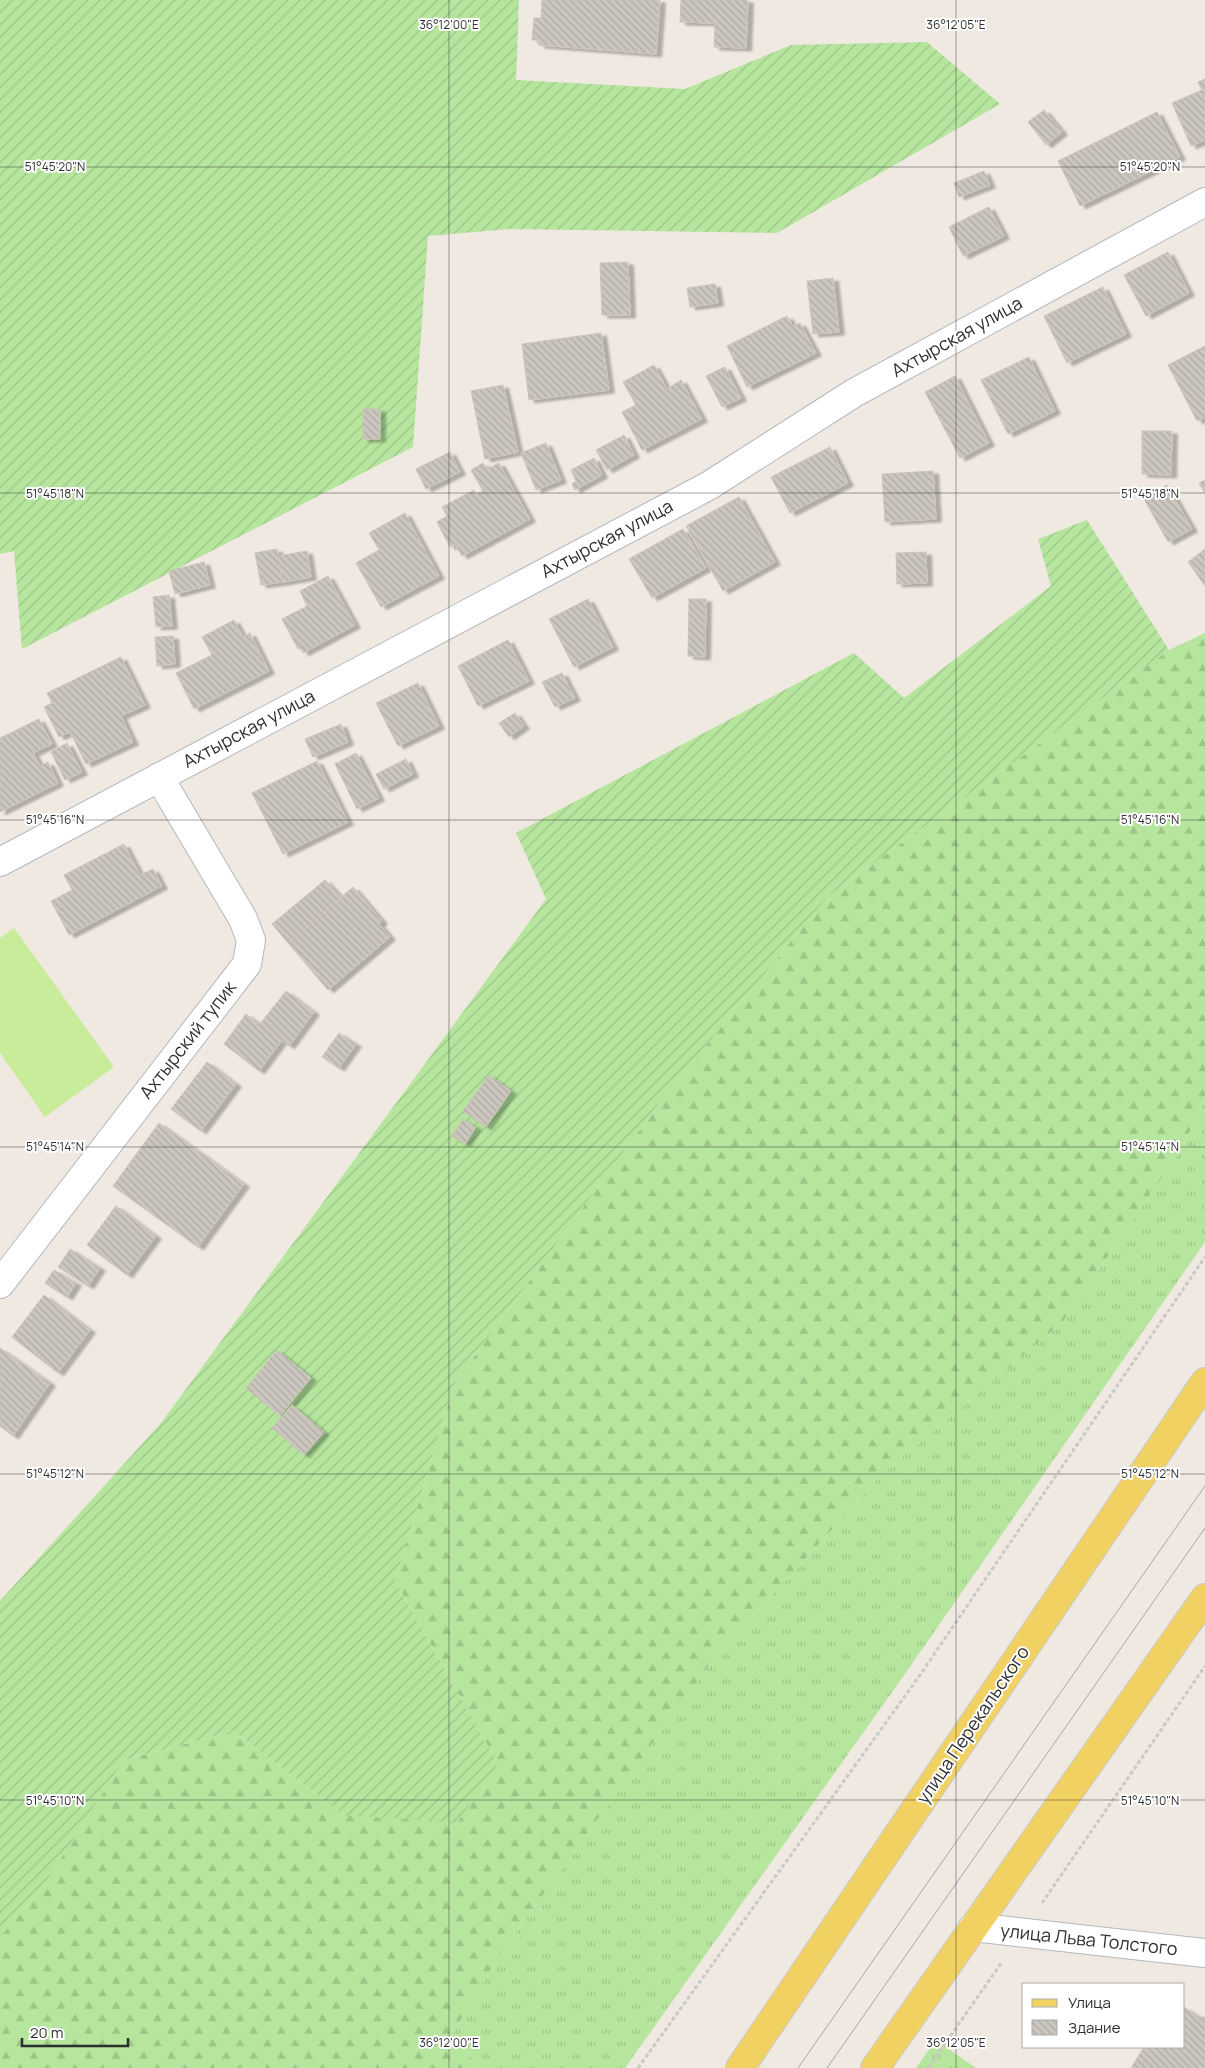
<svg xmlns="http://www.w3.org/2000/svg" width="1205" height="2068" viewBox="0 0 1205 2068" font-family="Manrope,sans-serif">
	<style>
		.grass { fill: url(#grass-tufts) }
		.forest { fill: url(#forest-firs) }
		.garden { fill: url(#garden-furrows) }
		.pitch { fill: #c9ec9a }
		.building { fill: url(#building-back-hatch); stroke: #cbc5ba; filter: url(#shadow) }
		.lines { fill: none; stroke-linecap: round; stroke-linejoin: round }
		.minor-casing { stroke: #b4b7c1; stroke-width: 30 }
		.major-casing { stroke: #c9c9c9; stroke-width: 30 }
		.path { stroke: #c9c9c9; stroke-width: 3; stroke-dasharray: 4 2.5; stroke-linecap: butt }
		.minor { stroke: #fff; stroke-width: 28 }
		.major { stroke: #f2d163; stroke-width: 28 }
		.tram { stroke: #a3a6b8; stroke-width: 1 }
		.ticks { fill: none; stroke: #2e2e2e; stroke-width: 1; stroke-opacity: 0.45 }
		.labels { text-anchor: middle; stroke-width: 4; stroke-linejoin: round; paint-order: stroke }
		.street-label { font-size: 18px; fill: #2e2e2e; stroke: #fff }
		.ticks-label { font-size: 12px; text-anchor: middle; fill: #2e2e2e; stroke: #fff; stroke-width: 4; stroke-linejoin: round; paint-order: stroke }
	</style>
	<defs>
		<pattern id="grass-tufts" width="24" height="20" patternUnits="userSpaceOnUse" patternTransform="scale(1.25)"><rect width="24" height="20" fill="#b6e59e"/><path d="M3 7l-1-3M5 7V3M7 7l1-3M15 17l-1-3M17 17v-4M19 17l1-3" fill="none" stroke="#9dc588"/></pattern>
		<pattern id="forest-firs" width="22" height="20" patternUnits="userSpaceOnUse" patternTransform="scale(1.25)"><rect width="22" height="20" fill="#b6e59e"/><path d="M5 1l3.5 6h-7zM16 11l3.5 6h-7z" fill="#9dc588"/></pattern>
		<pattern id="garden-furrows" width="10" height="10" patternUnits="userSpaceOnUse" patternTransform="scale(1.25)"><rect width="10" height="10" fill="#b6e59e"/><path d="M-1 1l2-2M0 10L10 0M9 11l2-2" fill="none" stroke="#9dc588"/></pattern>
		<pattern id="building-back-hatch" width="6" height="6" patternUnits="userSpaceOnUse" patternTransform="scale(1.25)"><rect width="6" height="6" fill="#cbc7bf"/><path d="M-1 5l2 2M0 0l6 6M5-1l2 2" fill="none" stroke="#afaba4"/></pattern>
		<filter id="shadow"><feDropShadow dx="5.5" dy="3" stdDeviation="1" flood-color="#0004"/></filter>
	</defs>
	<rect width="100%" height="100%" fill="#efe9e1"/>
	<path class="grass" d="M1205,1098V1242L907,1671L625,2068H479L453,2033L499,1956L710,1664L883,1473L1062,1323L1183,1147Z
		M936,2040L976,2068H916Z"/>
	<path class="forest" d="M1205,633V1098L1183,1147L1062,1323L883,1473L710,1664L499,1956L453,2033L479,2068H0V1937L40,1891L124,1760L234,1731L343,1815L498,1764L395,1581L454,1384L657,1106L828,896L1169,650Z"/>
	<path class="garden" d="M0,0H519L516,80L685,89L791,45L927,42L1000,104L777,233L510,229L428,236L413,447L22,649L14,551L0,554Z
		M1087,520L1169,650L828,896L657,1106L454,1384L395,1581L498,1764L457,1823L343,1815L234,1731L124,1760L40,1891L0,1937V1601L161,1423L546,899L516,833L854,653L904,698L1051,586L1038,539Z"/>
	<path class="pitch" d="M14,928L114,1067L45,1117L0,1053V938Z"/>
	<path class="building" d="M542,0H660L656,54L539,45V40H532L534,18H541Z
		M681,0H748L746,48L714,47L715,23L680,22Z
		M1205,79V140L1191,146L1172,103L1202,90L1198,82Z
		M1044,110L1062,132L1046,145L1028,122Z
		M1157,112L1180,157L1080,206L1058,161Z
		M984,171L990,185L959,197L954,183Z
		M989,207L1004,236L963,256L949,227Z
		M1168,252L1189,293L1146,316L1124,275Z
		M628,262L630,315H602L600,263Z
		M833,278L839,332L813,334L807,281Z
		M715,284L718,303L690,307L687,288Z
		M1103,287L1126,334L1067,363L1044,316Z
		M787,316L793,326L800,323L816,353L747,387L727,346Z
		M601,333L609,390L529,400L522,344Z
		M1205,346V417L1197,421L1168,365Z
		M1029,357L1055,411L1008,434L981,380Z
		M654,365L667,389L681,380L702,419L642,450L622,412L636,405L623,382Z
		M725,367L741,398L722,407L706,376Z
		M955,376L989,443L960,458L925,392Z
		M503,385L518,452L485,459L471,391Z
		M363,409H380V439H363Z
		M1142,431H1172L1171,475L1142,474Z
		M624,435L634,455L607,470L596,450Z
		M546,443L561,480L536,490L521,453Z
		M830,447L848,483L790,513L771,477Z
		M450,452L460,472L426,489L416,469Z
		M594,458L602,475L575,490L572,484L576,481L571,470Z
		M483,463L487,469L499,463L530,519L462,556L455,544L450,547L437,522L447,516L442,507L474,490L476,495L483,491L471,470Z
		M933,471L936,519L885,522L882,474Z
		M1205,480V493L1199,483Z
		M1167,485L1192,529L1168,542L1144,499Z
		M739,497L775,562L723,591L686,526Z
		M405,513L439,576L381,607L356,563L379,550L369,533Z
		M683,529L706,568L652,598L629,559Z
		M277,549L283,582L261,585L255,553Z
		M1205,549V586L1188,562Z
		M307,551L311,577L283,582L278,556Z
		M926,552L927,583L897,584L896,553Z
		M204,562L210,585L175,594L169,571Z
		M328,576L355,625L303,653L301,648L298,649L282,619L307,606L300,591Z
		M169,595L172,626L156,627L153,597Z
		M588,599L613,647L574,667L549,619Z
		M689,599H706L705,657L688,656Z
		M234,620L243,637L250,633L269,671L194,709L176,673L212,655L202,637Z
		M173,636L175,664L157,666L155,637Z
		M508,640L529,681L478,706L458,666Z
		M121,657L145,705L121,716L133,742L86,764L70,732L59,737L44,707L52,703L47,693Z
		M562,673L575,698L555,707L542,682Z
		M418,683L439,726L398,746L376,703Z
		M515,713L524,726L509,737L499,723Z
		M39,719L52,744L33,753L40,766L48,762L58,783L0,812V738Z
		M341,724L348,742L313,757L305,739Z
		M67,743L82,772L65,780L51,752Z
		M356,753L379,798L357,809L335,764Z
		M406,759L413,774L384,789L376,774Z
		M317,761L348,822L283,854L252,793Z
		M124,844L140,875L153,869L162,886L69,935L51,901L72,890L64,875Z
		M325,880L341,898L288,943L272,924Z
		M353,887L382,921L379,924L390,937L328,990L288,943Z
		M286,991L314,1012L289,1046L260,1024Z
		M246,1014L282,1040L259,1071L224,1044Z
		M339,1033L356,1044L339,1068L322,1057Z
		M207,1062L236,1084L201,1131L171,1109Z
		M489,1075L511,1091L486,1127L463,1111Z
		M463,1119L476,1127L465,1144L452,1136Z
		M159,1123L244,1184L198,1247L113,1186Z
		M116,1206L156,1236L127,1275L87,1245Z
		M70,1249L100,1268L88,1286L58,1267Z
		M54,1270L76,1283L67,1297L45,1283Z
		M44,1295L90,1330L58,1373L12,1337Z
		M0,1348L50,1383L13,1436L0,1426Z
		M277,1350L311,1378L280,1416L246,1388Z
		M292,1405L324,1432L304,1455L272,1428Z
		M1184,2007L1199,2017H1205V2068H1131L1144,2047H1184Z"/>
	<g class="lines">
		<defs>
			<path id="minor" d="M0,862L710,485L854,393L1205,202
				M0,1284L247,964L251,940L243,919L159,777
				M973,1927L1205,1953"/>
			<path id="major" d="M740,2068L1205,1382
				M875,2068L1205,1598"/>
		</defs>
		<use href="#minor" class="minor-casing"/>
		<use href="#major" class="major-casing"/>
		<path class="path" d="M1042,1903L1205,1666
			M638,2068L920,1675L1205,1257
			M928,2068L1002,1962"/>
		<use href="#minor" class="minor"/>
		<use href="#major" class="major"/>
		<path class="tram" d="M798,2068L1205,1486
			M827,2068L1205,1528"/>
	</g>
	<path class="ticks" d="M449,0V2068M956,0V2068M0,167H1205M0,493H1205M0,820H1205M0,1147H1205M0,1474H1205M0,1800H1205"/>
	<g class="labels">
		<g class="street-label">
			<text transform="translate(957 337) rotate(-29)" y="6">Ахтырская улица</text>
			<text transform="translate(607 539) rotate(-28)" y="6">Ахтырская улица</text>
			<text transform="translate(249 729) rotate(-28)" y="6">Ахтырская улица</text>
			<text transform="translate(188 1040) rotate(-52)" y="6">Ахтырский тупик</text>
			<text transform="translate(973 1725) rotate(-56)" y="6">улица Перекальского</text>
			<text transform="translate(1089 1940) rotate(6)" y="6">улица Льва Толстого</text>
		</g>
	</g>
	<g class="ticks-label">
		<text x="449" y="29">36°12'00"E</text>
		<text x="956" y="29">36°12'05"E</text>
		<text x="55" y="171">51°45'20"N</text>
		<text x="1150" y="171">51°45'20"N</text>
		<text x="55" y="498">51°45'18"N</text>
		<text x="1150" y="498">51°45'18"N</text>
		<text x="55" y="824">51°45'16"N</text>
		<text x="1150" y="824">51°45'16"N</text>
		<text x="55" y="1151">51°45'14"N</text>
		<text x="1150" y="1151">51°45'14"N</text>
		<text x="55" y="1478">51°45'12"N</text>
		<text x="1150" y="1478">51°45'12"N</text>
		<text x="55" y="1805">51°45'10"N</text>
		<text x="1150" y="1805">51°45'10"N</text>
		<text x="449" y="2047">36°12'00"E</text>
		<text x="956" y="2047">36°12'05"E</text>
	</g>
	<rect x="1022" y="1983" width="162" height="65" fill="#ffffff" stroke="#ababab"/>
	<rect x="1032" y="1999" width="25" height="8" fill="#f2d163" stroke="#ababab"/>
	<text x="1068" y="2008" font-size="15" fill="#2e2e2e">Улица</text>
	<rect x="1032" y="2020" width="25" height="15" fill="url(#building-back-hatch)" stroke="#ababab"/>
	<text x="1068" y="2033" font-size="15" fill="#2e2e2e">Здание</text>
	<path d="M22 2038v8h106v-8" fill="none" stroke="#2e2e2e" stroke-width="2.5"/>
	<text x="30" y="2038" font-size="15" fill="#2e2e2e" stroke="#ffffff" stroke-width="4" paint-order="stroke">20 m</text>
</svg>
